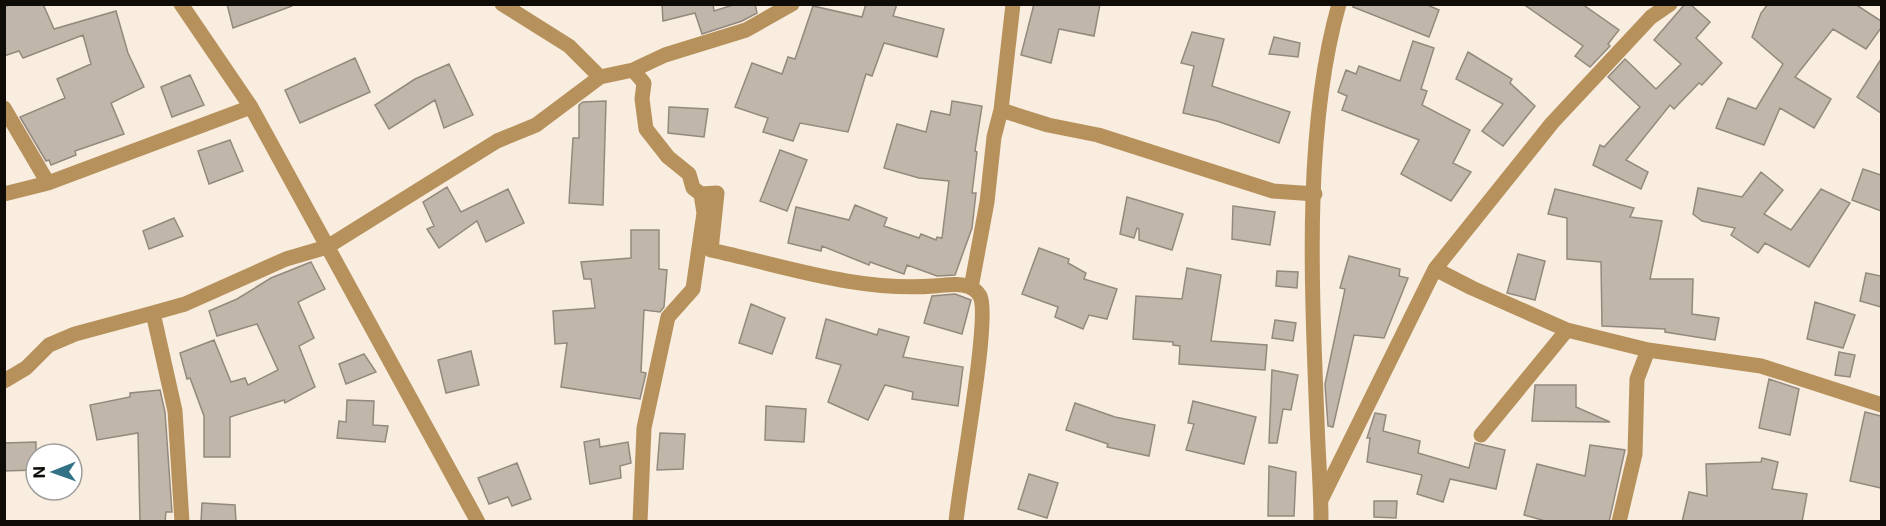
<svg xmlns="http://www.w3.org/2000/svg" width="1886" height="526" viewBox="0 0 1886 526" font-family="Inter,sans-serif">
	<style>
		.building { fill: #c0b6a9; stroke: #93897d; stroke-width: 1.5 }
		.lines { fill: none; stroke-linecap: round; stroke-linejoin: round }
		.minor { stroke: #b7915c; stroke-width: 15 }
		.tertiary { stroke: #b7915c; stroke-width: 15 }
	</style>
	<rect width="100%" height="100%" fill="#f8eddf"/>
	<path class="building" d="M11,4H43L54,29L116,11L128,53L144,87L111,103L124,134L75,151L76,155L51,165L49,160L46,161L20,117L65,98L57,79L91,64L83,35L23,58L19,51L4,56V7Z
		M227,4H292V6L233,28Z
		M662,4H713L714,11L736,4H755L757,13L742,21L702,34L695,13L663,21Z
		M866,4H897L893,16L944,29L937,57L884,43L872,76L866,74L848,132L800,123L793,141L763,132L768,118L735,107L752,63L782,74L788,57L795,59L813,6L862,17Z
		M1034,4H1100L1094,36L1059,29L1051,63L1021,55Z
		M1353,4H1425L1439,10L1429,37L1353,7Z
		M1523,4H1582L1619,30L1608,44L1610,46L1590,67L1575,56L1583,46Z
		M1685,4H1690L1710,22L1696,38L1722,63L1702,85L1699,83L1674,109L1670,105L1626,160L1648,172L1641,189L1593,165L1600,145L1604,147L1640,107L1608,77L1625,59L1656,89L1681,64L1654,40Z
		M1768,4H1855L1881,21V28L1866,49L1833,29L1795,77L1831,99L1814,128L1780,108L1764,145L1716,128L1728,98L1756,109L1783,64L1752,37L1761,13Z
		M1192,32L1224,39L1212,86L1290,112L1279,143L1217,121L1183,113L1194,66L1181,63Z
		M1274,37L1300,43L1298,57L1269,54Z
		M1413,41L1434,48L1421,89L1427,91L1422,105L1470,130L1453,163L1471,172L1451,201L1401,174L1419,140L1342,110L1347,96L1338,92L1346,70L1356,74L1359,66L1400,81Z
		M1468,52L1512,79L1510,83L1535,106L1503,146L1482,131L1503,104L1456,79Z
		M355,58L370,92L300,123L285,90Z
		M1881,59V113L1857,97Z
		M449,64L473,115L444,128L435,100L389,129L375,105L415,79Z
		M190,75L204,105L172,117L161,87Z
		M606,101L603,205L569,203L573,138H579V105L583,102Z
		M952,101L982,106L975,151L977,152L972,193H976L972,228L955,275L937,276L907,265L904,274L870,262L869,265L822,246L821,251L788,243L796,207L849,220L855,205L887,218L884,226L919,238L921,234L936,240L937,237L942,238L949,181L919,178L884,168L897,124L926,132L931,111L950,115Z
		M669,107L708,109L704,137L668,133Z
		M230,140L243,171L209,184L198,151Z
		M780,150L807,160L787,211L760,201Z
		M1863,169L1881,175V211L1852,200Z
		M1761,172L1783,190L1764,214L1791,230L1821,189L1850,203L1809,267L1765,243L1758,253L1731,235L1735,228L1702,221L1693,214L1698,188L1742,197Z
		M447,187L461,212L508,189L524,223L486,242L477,221L439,248L427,229L434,226L423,202Z
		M1555,189L1634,208L1630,217L1662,221L1650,279H1693L1692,314L1719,318L1715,340L1665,332V329L1602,326L1601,262L1567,259V218L1548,214Z
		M1127,197L1183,214L1172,250L1139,240V229L1137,228L1134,238L1120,234Z
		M1233,206L1275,212L1270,245L1232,239Z
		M174,218L183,236L149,249L143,231Z
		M631,230H659V269L667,270L664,307L660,312L644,310L641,372L646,373L640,399L561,387L567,343L555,344L553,311L595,308L591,279H584L581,262L631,258Z
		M1039,248L1069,259L1068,263L1086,273L1084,279L1117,289L1107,319L1089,315L1083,329L1055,317L1058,307L1022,294Z
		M1518,254L1545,261L1535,300L1507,293Z
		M1349,256L1400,269L1399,276L1408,278L1384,338L1354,335L1333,427L1328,426L1325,384L1345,289L1340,288Z
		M311,262L325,289L298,302L314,338L299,346L315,387L285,403L284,400L230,417V457H204V416L190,378L187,379L180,353L214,340L231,382L245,378L248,385L278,370L257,324L217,336L209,311L237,299L271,278Z
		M1187,268L1221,275L1211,341L1267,345L1265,370L1179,364L1180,346L1173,345V342L1133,339L1136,296L1182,299Z
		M1277,271L1298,272L1297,288L1276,286Z
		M1866,273L1881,276V307L1860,301Z
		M955,294L971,300L962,334L924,323L932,296Z
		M1815,302L1855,315L1843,348L1807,339Z
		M751,304L785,318L772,354L739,343Z
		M826,319L877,335L879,329L909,337L903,357L963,367L958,406L912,399L913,392L885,385L868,420L828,402L841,365L816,358Z
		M1275,320L1296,323L1293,341L1272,338Z
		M471,351L479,385L446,393L438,360Z
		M1839,352L1855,355L1850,377L1835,375Z
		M364,354L376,372L346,384L339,364Z
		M1272,370L1298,375L1291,410L1283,409L1277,443H1269Z
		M1769,379L1799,389L1790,435L1759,428Z
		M1535,385H1576V407L1610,422L1532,421Z
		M160,390L165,412L172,512H166L165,522H140L138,433L97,440L90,405L130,397V393Z
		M347,400L374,401L373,425L388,426L385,442L337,438L339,421L346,422Z
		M1193,401L1256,417L1244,464L1186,450L1194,424L1188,423Z
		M1075,403L1115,417L1155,425L1149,456L1107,447L1108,444L1066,430Z
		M766,406L806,409L804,442L765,440Z
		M1865,412L1881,416V488L1850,481Z
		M1375,413L1386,415L1383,431L1420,441L1418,453L1469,468L1475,443L1505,450L1496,489L1450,479L1443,502L1417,494L1422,475L1367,462L1370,438H1367Z
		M660,433L685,434L683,469L657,470Z
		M599,439L600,447L628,442L631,463L620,466L621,478L590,484L584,442Z
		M36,442V470L4,471V443Z
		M1590,445L1625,450L1609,522H1549L1524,515L1537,464L1585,476Z
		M1762,458L1778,462L1772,489L1807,494L1802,522H1682L1689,492L1707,496L1706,464L1761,462Z
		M517,463L531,499L512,506L508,497L489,504L478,478Z
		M1269,466L1296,472L1294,516H1268Z
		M1029,474L1058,483L1047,518L1018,509Z
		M1374,501H1397L1396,518L1374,517Z
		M202,503L235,505L236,522H201Z"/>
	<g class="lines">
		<path class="minor" d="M181,4L251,107L478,522
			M502,4L569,46L600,77L633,70L665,55L746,30L792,4
			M1013,4L1001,110L1048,125L1098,135L1273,191L1315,194
			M633,70L644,83L642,99L646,129L668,157L689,174L693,188L701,194L717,193L711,250C784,266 859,292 934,286C949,285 971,280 980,296C991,317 959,485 956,522
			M4,108L48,183
			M4,194L48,183L251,107
			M1435,269L1552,123L1651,17L1670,4
			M971,288L987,202L994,137L1001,110
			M4,381L26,368L49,345L75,334L153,313
			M1481,435L1567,330
			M1321,500L1435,269L1472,288L1567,330L1648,350L1761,366L1882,405
			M182,522L175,411L153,313L185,304L286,259L327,247L497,141L536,125L600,77
			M640,522L644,428L668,317L693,289L704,213L701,194
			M1619,522L1635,454L1637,379L1648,350"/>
		<path class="tertiary" d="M1321,522C1321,488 1318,455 1317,421C1312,291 1303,130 1339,4"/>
	</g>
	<rect width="1886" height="526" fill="none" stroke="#0f0c07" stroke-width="12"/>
	<g transform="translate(54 472) rotate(269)"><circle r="28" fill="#ffffff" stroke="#9f9e9c" stroke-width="1.5"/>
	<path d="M0-4.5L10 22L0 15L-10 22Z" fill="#337187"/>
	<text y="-9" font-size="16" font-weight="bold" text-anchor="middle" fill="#0f0c07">N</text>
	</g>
</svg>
